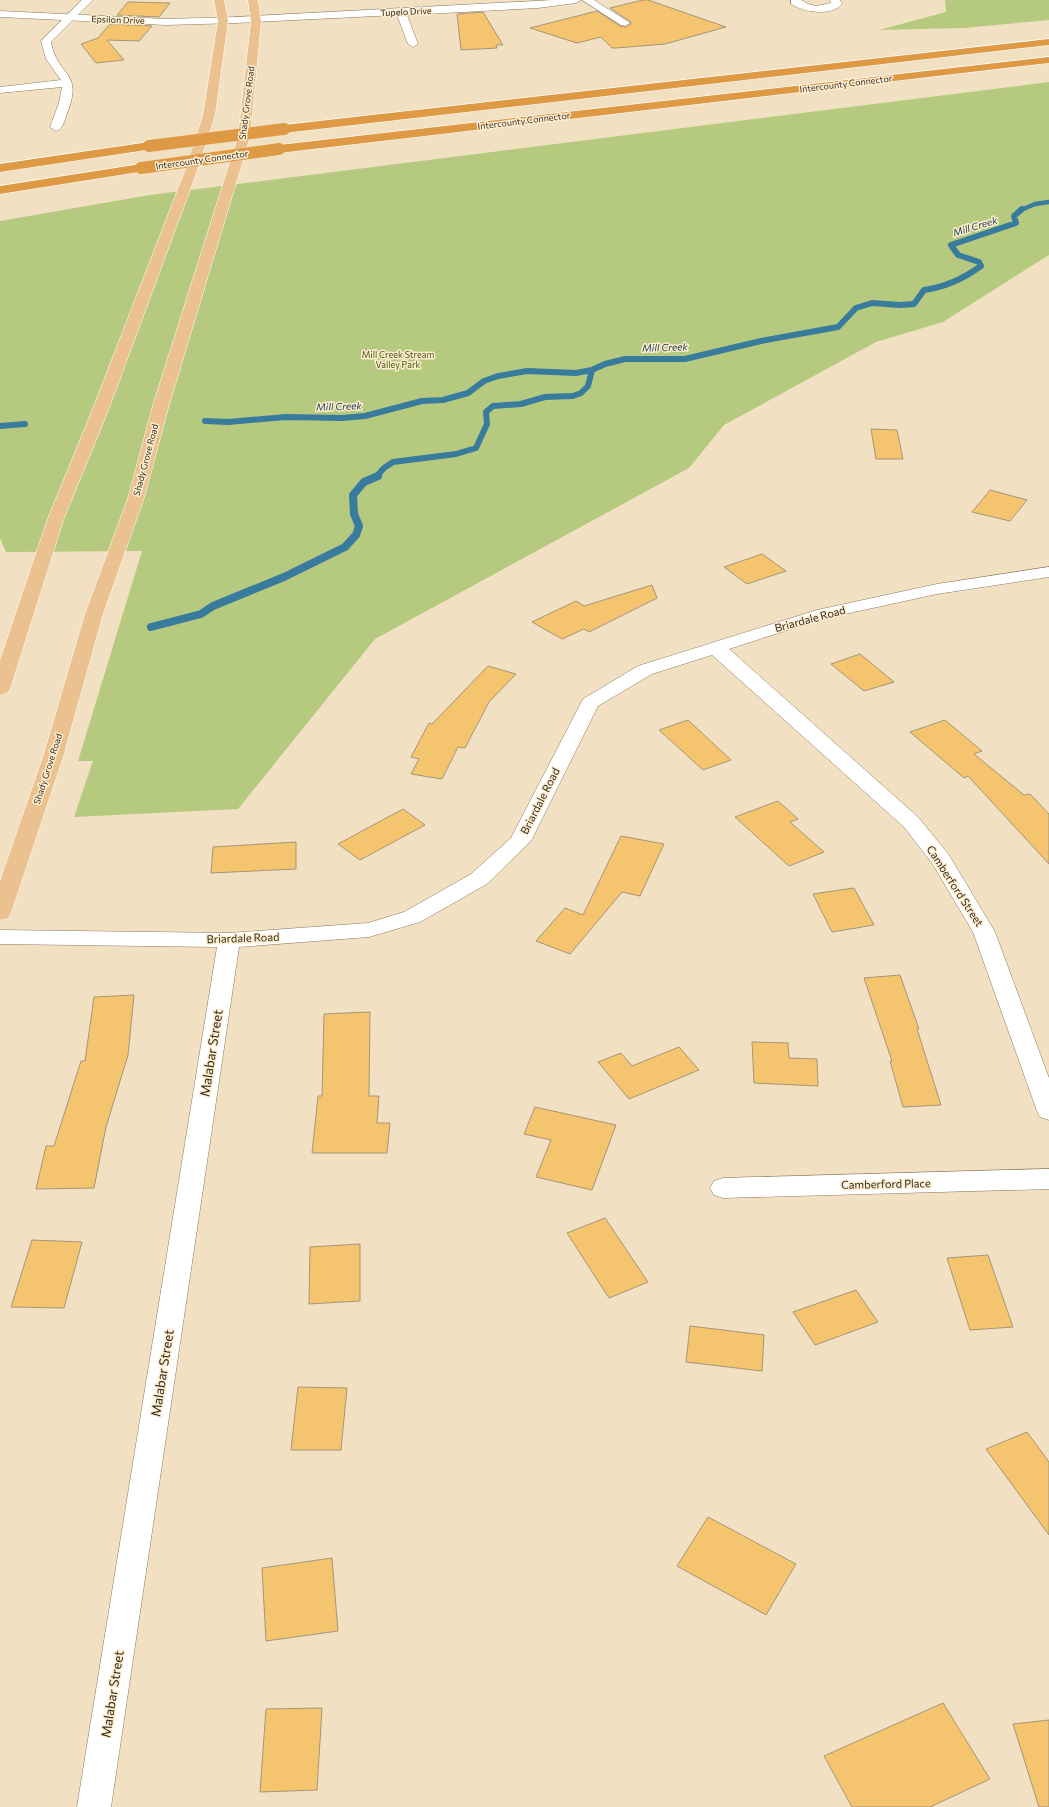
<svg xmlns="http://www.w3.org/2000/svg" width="1049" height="1807" viewBox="0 0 1049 1807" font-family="Commissioner,sans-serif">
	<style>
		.green { fill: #b5ca7f }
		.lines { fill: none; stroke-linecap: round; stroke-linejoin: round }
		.stream-far2 { stroke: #397b9c; stroke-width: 4.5 }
		.stream-far1 { stroke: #397b9c; stroke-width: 6 }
		.stream { stroke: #397b9c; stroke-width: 8 }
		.building { fill: #f4c56e; stroke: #a59579 }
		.minor-casing { stroke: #8b7b60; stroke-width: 1 }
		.tertiary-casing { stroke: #8b7b60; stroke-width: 1 }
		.primary-casing { stroke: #fff; stroke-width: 1 }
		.motorway-casing { stroke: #fff; stroke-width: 1 }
		.minor { fill: #fff; fill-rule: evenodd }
		.tertiary { fill: #fff; fill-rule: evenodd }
		.primary { fill: #ebc28f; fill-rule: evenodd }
		.motorway { fill: #de9944; fill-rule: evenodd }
		.motorway-bridge-casing { stroke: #fff; stroke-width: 12; stroke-linecap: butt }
		.motorway-bridge { stroke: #de9944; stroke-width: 12 }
		.labels { text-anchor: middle; stroke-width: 3; stroke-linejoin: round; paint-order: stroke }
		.far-street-label { font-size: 9px; fill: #322b20; stroke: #feedcf }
		.far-park-label { font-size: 9px; fill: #455413; stroke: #feedcf }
		.far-water-label { font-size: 10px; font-style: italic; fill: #113a50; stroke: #feedcf }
		.street-label { font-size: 11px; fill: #322b20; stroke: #feedcf }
		.near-street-label { font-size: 13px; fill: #322b20; stroke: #feedcf }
	</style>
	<rect width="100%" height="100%" fill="#f1e0c2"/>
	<path class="green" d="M945,0H1049V20L963,28L879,30L946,12Z
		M1049,82V255L943,322L876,342L724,425L689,468L375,639L238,809L74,817L93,761H78L142,551L6,552L0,538V221L150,195Z"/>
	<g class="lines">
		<path class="stream-far2" d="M1021,210L1035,204L1049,202"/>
		<path class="stream-far1" d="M205,421L228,422L286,417L342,418L365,416L422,401L443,400L468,393L484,381L498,376L527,371L576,373L592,370L605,364L625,359H685L761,341L838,327L856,308L872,303L900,305L914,304L924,290C946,287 963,279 981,266L979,262L958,255L951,245L1016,223L1014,216L1022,209
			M0,426L25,424
			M376,477L384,468L393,462L456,454L476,448L487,424L486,412L493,406L521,404L545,397L573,396L581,393L588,386L592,370"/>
		<path class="stream" d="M151,627L201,614L213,606L284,577L345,547L356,535L359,526L354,514L353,495L364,482L378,476"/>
	</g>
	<path class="building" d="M643,0H648L726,27L665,44L616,48H612L601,37L577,43L530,28L597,11L620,26L626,27L631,24V22L610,8Z
		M128,2L170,3L159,17L117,15Z
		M483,12L503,45H496L497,48L461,50L457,14Z
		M110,24L152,26L139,41L107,40L124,60L96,63L81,44L98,38Z
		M871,429L897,430L903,459H876Z
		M990,490L1027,500L1010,521L972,512Z
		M762,554L786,571L747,584L724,567Z
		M652,585L657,598L589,632L584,629L562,639L532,622L576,601L584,606Z
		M860,654L894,682L864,691L831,664Z
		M488,666L516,674L489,702L465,748L458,747L442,779L411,774L419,759L411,757L429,723L432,724Z
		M688,720L731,760L703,770L659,730Z
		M945,720L982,751L974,754L1024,795L1030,794L1049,814V864L968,776L964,778L910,732Z
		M778,801L798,819L790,822L824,852L789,866L735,817Z
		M403,809L425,825L360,860L338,844Z
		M621,836L664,844L640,896L622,892L570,954L536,941L565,908L583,915Z
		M296,842V869L211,873L213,847Z
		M854,888L874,925L832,932L813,894Z
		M900,975L919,1029H917L941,1105L903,1107L890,1061H892L864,978Z
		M134,995L128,1055L106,1127L94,1188L36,1189L46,1146H54L81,1061H85L94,997Z
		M370,1012L369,1096H379L377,1123H390L387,1153H312L318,1096H322L324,1014Z
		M752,1042L788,1043L789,1058L817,1059L818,1086L754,1083Z
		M679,1047L699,1070L629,1099L598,1062L621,1053L632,1066Z
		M535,1107L616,1125L592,1190L536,1177L551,1140L524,1134Z
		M605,1218L648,1282L609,1298L567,1233Z
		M32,1240L82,1242L64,1308L11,1307Z
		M360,1244V1301L309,1304L310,1247Z
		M988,1255L1013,1327L970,1330L947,1258Z
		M856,1290L878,1322L815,1345L793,1312Z
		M690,1326L764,1335L762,1371L686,1362Z
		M298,1387L347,1388L341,1450H291Z
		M1027,1432L1049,1462V1535L986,1449Z
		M708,1517L796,1564L766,1615L677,1566Z
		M332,1558L338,1631L266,1641L262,1568Z
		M943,1703L990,1779L930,1807H852L824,1756Z
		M322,1708L317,1790L260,1792L266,1709Z
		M1049,1720V1807H1039L1013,1724Z"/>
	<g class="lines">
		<defs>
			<path id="minor" d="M82,0H93L51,42C58,79 85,70 66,116C64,122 63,129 56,131L50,127L59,103L62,87L0,93V87L61,80L46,59L41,41Z
				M553,0H581L576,3L538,8L407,15L418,44L413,47L408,44L397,15L236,23L231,20L236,17Z
				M582,0H594L630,23L625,26L621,25Z
				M791,0H801L808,4L816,6L831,3L830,0H840L842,4C831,17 804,12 791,4Z
				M1049,567V577L937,594L822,619L729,649L918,817L949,855L995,932L1049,1078V1120L1040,1117L1037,1111L973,932L932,863L904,827L712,655L652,674L598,706L531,841L487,884L420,922L369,937L239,947L111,1807H77L217,947L0,944V930L229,933L368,923L404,912L471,874L511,838L583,699L638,666L817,610L937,584Z
				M1049,1169V1189L723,1198L714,1195L710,1188L714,1181L723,1178Z"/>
			<path id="tertiary" d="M0,11L166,19L236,17L241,20L236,23L166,25L0,17Z"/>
			<path id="primary" d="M214,0H224L228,21L215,115L197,171L108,411L64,518L10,689L7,693L0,695V660L48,518L92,411L185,171L203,115L218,21Z
				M248,0H258L261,22L250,137L169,405L144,498L103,614L63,757L11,913L8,918L0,920V881L43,757L85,614L128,498L153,405L238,137L251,22Z"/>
			<path id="motorway" d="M1049,39V45L284,133L278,129L284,125Z
				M1049,57V63L279,153L275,152L273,149L275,146L279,145Z
				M149,142L153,143L155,146L153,149L0,172V164Z
				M141,164L145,165L147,168L145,171L0,194V186Z"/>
		</defs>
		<use href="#minor" class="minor-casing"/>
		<use href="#tertiary" class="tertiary-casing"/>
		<use href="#primary" class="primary-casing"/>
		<use href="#motorway" class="motorway-casing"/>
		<use href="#minor" class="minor"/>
		<use href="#tertiary" class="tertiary"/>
		<use href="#primary" class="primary"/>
		<use href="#motorway" class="motorway"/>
		<defs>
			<path id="motorway-bridge" d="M149,146L284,129
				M141,168L279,149"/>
		</defs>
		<use href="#motorway-bridge" class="motorway-bridge-casing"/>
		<use href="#motorway-bridge" class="motorway-bridge"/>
	</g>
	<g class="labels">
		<g class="far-street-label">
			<text transform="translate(406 12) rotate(-3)" y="3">Tupelo Drive</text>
			<text transform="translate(118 20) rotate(2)" y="3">Epsilon Drive</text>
			<text transform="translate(846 84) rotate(-7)" y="3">Intercounty Connector</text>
			<text transform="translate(247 103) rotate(-83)" y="3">Shady Grove Road</text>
			<text transform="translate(524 121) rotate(-7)" y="3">Intercounty Connector</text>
			<text transform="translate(202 160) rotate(-8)" y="3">Intercounty Connector</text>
			<text transform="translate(146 460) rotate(-75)" y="3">Shady Grove Road</text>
			<text transform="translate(48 769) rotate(-72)" y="3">Shady Grove Road</text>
		</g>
		<g class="far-park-label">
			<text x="398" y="358">Mill Creek Stream<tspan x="398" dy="10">Valley Park</tspan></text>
		</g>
		<g class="far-water-label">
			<text transform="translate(975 226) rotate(-17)" y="4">Mill Creek</text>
			<text transform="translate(665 347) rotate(-2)" y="4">Mill Creek</text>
			<text transform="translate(339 406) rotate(-2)" y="4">Mill Creek</text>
		</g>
		<g class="street-label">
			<text transform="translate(810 619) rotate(-15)" y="4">Briardale Road</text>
			<text transform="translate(540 801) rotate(-63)" y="4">Briardale Road</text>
			<text transform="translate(955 886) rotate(57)" y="4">Camberford Street</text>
			<text transform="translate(243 938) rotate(-2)" y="4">Briardale Road</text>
			<text transform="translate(886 1184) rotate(-1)" y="4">Camberford Place</text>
		</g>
		<g class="near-street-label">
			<text transform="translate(211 1053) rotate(-81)" y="5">Malabar Street</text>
			<text transform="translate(162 1373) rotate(-81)" y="5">Malabar Street</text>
			<text transform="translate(112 1694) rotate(-81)" y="5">Malabar Street</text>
		</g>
	</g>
</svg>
